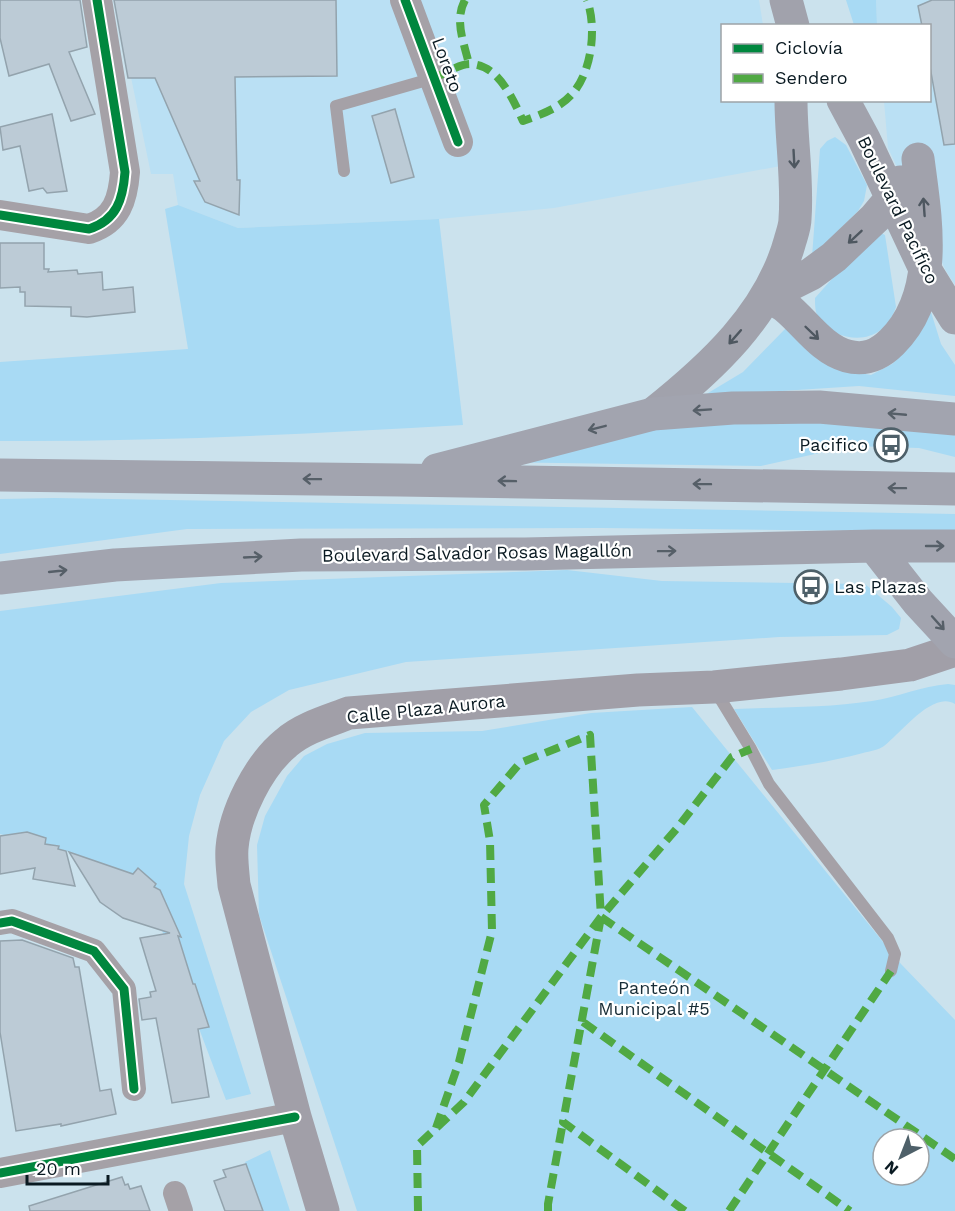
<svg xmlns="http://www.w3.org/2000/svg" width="955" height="1211" viewBox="0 0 955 1211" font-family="'Work Sans',sans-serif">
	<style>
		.built { fill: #bae0f4 }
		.green { fill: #a8daf4; fill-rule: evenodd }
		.building { fill: #bccbd6; stroke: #93a3ad; stroke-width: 1.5 }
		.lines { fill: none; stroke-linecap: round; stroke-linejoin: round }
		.service { stroke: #a5a1a7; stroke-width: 12 }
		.minor { stroke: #a5a1a7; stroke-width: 24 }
		.tertiary { stroke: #a5a1a7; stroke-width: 30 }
		.secondary { stroke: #a19fa8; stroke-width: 33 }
		.primary { stroke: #a1a2ac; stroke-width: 33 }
		.trunk { stroke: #a2a4af; stroke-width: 33 }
		.quiet { stroke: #50a943; stroke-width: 8; stroke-dasharray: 15 8; stroke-linecap: butt }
		.cycleway-casing { stroke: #fff; stroke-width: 13 }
		.cycleway { stroke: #00873e; stroke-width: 9 }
		.oneway { stroke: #4e5760 }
		.oneway2 { stroke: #565f68 }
		.labels { text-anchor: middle; stroke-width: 4.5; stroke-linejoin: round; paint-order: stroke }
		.street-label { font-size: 18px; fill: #0a1a22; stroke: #fff }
		.poi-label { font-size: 18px; fill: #0a1a22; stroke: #fff; text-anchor: end }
		.park-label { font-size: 18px; fill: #182d37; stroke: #fff }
	</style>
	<rect width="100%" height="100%" fill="#cbe2ed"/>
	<path class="built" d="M115,0H759L763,25L722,26V100L776,101L786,165L554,208L439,219L238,228L178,205L173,174H151Z
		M876,0H955V285L946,271L888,148L884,101L930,100V26L877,25Z"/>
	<path class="green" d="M846,0H876L877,25H854Z
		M835,137L846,145L867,185L864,201L858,211L812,257L820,149L827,141Z
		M178,205L238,228L439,219L463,425C309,434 155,442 0,441V362L188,349L165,209Z
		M879,232L885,235L896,307C886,336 862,344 835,333C827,329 819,321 816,312C815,308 815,302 815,298L870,236Z
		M931,312L941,344L955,365V396L859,386L703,396L743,372L789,325L843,370L871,375L892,364L906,350Z
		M756,417L955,434V457L919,448L851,446L761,466L431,461L679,426Z
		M54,498L955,514V532L601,528L187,529L0,554V499Z
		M567,570L662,581L865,584L892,607L901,618L899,629L887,635L779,637L406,662L289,690L251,712L224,741L200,795L189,836L184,884L251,1094L226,1100L146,888L73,853L0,834V611L221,583Z
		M948,684L955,685V704C933,690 901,733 884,746C879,750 870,751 863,753C833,761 803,766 772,770L734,709C780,707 827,708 872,701C898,697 922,686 948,684Z
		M692,707L901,964L955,1020V1211H357L259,915L257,845L265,816L287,776L304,756L327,744L365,733L482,731L591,713ZM883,1139H919V1175H883Z
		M270,1150L290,1211H262L245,1162Z"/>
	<path class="building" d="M0,0H80L87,47L69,52L95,114L71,121L49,64L9,76L0,38Z
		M114,0H336L337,76L235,77L237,180H240L239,215L205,202L194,181H200L155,78H128Z
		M932,0H955V144L944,145L930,67V26H922L918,6Z
		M395,109L414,177L391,183L372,116Z
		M52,114L67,191L47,193L43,188L29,191L20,146L3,150L0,127Z
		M0,243H44V269H49L48,272L77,270L78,274L102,272L103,290L133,287L135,312L87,317L71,316V307L25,306V292H20V287L0,288Z
		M27,832L46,838L45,844L59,846L58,849L66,851L75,886L33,879L35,868L0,874V836Z
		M69,852L133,874L138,868L156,884L154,887L160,890L181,937L178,936L193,984H195L209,1027L198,1029L209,1097L172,1103L156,1018L142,1020L139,999L151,997L150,992L156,991L140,938L170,933L123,918L100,902Z
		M22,940L73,958L75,967H79L100,1091L111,1089L116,1114L61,1126V1124L16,1131L0,1032V941Z
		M246,1164L263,1211H225L214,1181L226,1177L223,1170Z
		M122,1177L125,1185L128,1184L130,1189L141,1186L150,1211H30L29,1206Z"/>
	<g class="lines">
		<path class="service" d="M344,171L336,106L434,78
			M715,690L751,749L769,784L888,938L895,954L891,971"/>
		<path class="minor" d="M0,923L12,921L94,951L124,989L134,1089
			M175,1193L181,1211"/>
		<path class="tertiary" d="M405,0L458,142
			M0,215L89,229C117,220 123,199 125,172L97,0
			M0,1173L295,1117"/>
		<path class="secondary" d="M323,1211L295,1117L234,885C233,873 231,860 232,848C235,813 258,766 286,743C303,728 328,721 349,713L638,690L714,687L841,674L910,665L955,650"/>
		<path class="primary" d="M786,0L793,26
			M843,100L864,139L926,271L955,318
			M767,296C774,300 781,303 787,308C806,324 822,349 847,356C865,361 879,355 892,342C940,295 926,220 918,159
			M767,296L811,274L834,257L875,218L891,199L900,182
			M653,414C711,368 770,314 790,241C792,234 795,226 795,219C798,180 791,140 791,100"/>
		<path class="trunk" d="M437,470L653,414L733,408L819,407L955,419
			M0,475L400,480L955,489
			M874,546L918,602L955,642
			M0,578L115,565L301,555L525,554L874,546H955"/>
		<path class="quiet" d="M465,0C454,20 464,43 469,64
			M434,78C444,74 459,64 470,64C498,64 513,99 523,121C540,115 560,108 572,94C592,72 597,27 587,0
			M601,917L955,1159
			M583,1022L850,1211
			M436,1128L459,1062L492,931L490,841L484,805L520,763L590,735L601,917L563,1122L685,1211
			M418,1211L417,1146L464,1102L601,917L678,827L732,757L751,749
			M548,1211V1204L563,1122
			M729,1211L891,971"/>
		<defs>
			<path id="cycleway" d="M405,0L458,142
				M0,215L89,229C117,220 123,199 125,172L97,0
				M0,923L12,921L94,951L124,989L134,1089
				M0,1173L295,1117"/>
		</defs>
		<use href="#cycleway" class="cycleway-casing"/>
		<use href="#cycleway" class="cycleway"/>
	</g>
	<defs><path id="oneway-shaft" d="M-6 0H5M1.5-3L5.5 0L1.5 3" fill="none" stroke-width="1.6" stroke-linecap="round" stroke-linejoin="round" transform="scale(1.5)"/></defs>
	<g class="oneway">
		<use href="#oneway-shaft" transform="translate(794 159) rotate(87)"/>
		<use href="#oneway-shaft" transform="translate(924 207) rotate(-94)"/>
		<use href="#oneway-shaft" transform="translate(855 237) rotate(137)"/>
		<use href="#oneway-shaft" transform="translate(812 333) rotate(44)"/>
		<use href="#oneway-shaft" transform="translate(735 337) rotate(131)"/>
	</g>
	<g class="oneway2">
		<use href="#oneway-shaft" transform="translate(702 410) rotate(176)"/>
		<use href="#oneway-shaft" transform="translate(897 414) rotate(-175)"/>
		<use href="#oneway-shaft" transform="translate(597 428) rotate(166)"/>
		<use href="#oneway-shaft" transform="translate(312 479) rotate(-179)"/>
		<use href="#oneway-shaft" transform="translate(507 481) rotate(-179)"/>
		<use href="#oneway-shaft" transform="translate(702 484) rotate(-179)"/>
		<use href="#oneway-shaft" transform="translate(897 488) rotate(-179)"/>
		<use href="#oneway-shaft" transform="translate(935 546)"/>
		<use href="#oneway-shaft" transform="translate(667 551) rotate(-1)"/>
		<use href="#oneway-shaft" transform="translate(253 557) rotate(-3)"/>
		<use href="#oneway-shaft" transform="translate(58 571) rotate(-6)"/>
		<use href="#oneway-shaft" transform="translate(938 623) rotate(48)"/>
	</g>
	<defs>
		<symbol id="bus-ring" viewBox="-11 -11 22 22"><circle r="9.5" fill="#fff" stroke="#4e6069" stroke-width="1.5"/><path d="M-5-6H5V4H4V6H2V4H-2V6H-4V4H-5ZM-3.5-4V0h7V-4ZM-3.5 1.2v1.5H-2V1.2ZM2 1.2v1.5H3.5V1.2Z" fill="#4e6069"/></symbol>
	</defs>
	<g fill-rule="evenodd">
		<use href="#bus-ring" x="872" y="426" width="38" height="38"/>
		<use href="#bus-ring" x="792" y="568" width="38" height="38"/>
	</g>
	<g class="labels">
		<g class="street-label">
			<text transform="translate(447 65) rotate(70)" y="6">Loreto</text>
			<text transform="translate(898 210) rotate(64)" y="6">Boulevard Pacífico</text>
			<text transform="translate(477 553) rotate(-1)" y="6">Boulevard Salvador Rosas Magallón</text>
			<text transform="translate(426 709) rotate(-6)" y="6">Calle Plaza Aurora</text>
		</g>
		<g class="poi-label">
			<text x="868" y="451">Pacifico</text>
			<text x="834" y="593" text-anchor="start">Las Plazas</text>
		</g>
		<g class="park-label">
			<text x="654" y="994">Panteón<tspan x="654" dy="21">Municipal #5</tspan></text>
		</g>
	</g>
	<rect x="721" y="24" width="210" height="78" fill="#ffffff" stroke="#9da3a7" stroke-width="1.5"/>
	<rect x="733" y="44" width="30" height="9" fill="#00873e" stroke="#9da3a7" stroke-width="1.5"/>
	<text x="775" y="54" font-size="18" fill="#0a1a22">Ciclovía</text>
	<rect x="733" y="74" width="30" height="9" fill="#50a943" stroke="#9da3a7" stroke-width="1.5"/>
	<text x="775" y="84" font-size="18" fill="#0a1a22">Sendero</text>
	<g transform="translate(901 1157) rotate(222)"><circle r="28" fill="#ffffff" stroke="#9da3a7" stroke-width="1.5"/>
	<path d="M0-4.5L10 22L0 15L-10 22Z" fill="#4e6069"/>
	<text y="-9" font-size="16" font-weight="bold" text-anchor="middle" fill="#0a1a22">N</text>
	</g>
	<path d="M27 1175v9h81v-9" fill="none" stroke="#0a1a22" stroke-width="3"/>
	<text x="36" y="1175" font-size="18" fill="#0a1a22" stroke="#ffffff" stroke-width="4.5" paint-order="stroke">20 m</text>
</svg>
